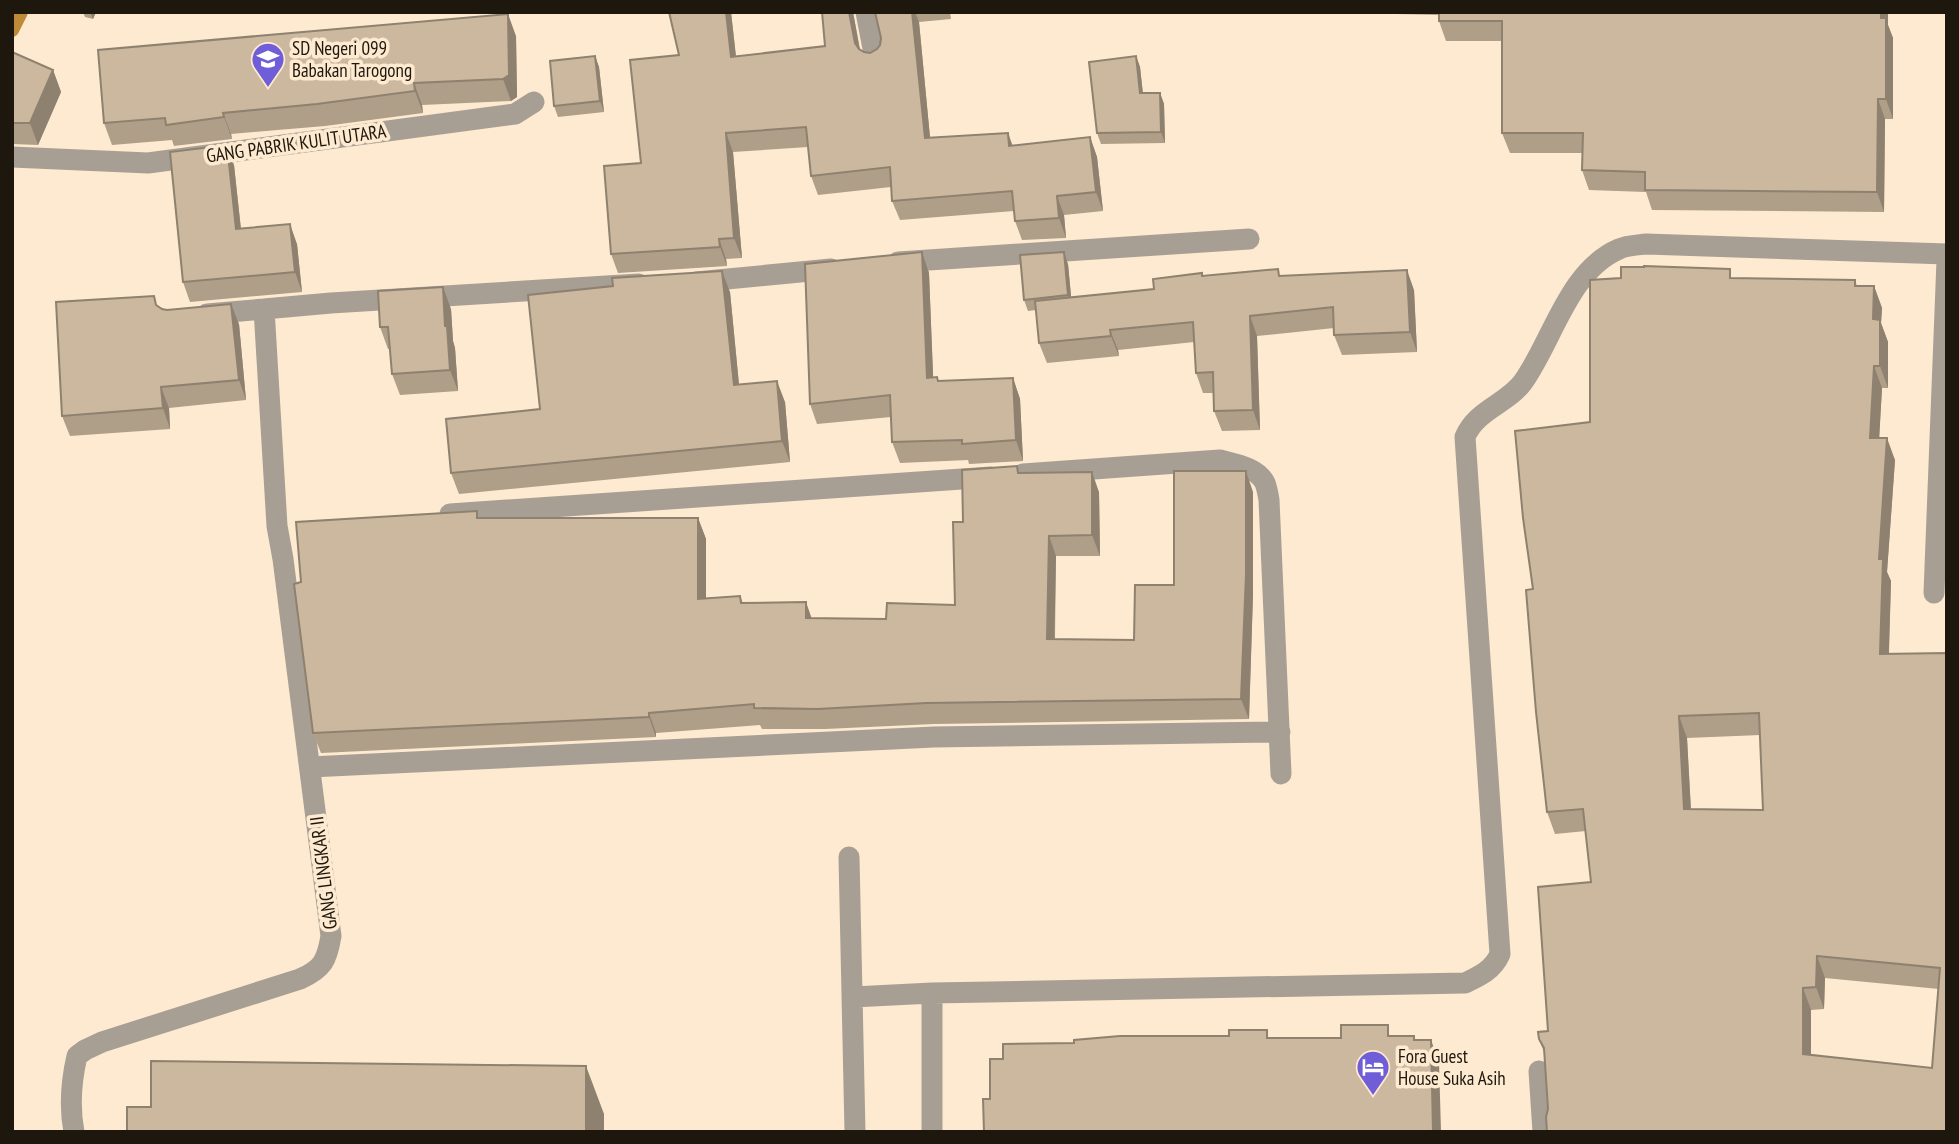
<svg xmlns="http://www.w3.org/2000/svg" width="1959" height="1144" viewBox="0 0 1959 1144" font-family="'PT Sans Narrow',sans-serif">
	<style>
		.lines { fill: none; stroke-linecap: round; stroke-linejoin: round }
		.stream { stroke: #be8a38; stroke-width: 14 }
		.street { stroke: #a79f94; stroke-width: 21 }
		.wall { fill: #af9e88; fill-rule: evenodd }
		.shaded-wall { fill: #8e816f }
		.building { fill: #cbb89e; stroke: #8e816f; stroke-width: 2; fill-rule: evenodd }
		.labels { text-anchor: middle; stroke-width: 7; stroke-linejoin: round; paint-order: stroke }
		.poi-label { font-size: 19px; fill: #1e170d; stroke: #feead0; text-anchor: start }
		.street-label { font-size: 19px; fill: #1e170d; stroke: #feead0 }
	</style>
	<rect width="100%" height="100%" fill="#feead0"/>
	<g class="lines">
		<path class="stream" d="M12,30L21,12"/>
		<path class="street" d="M866,12L875,59
			M12,157L148,163L515,114L534,102
			M898,262L1249,239
			M696,282L831,269
			M207,314L264,309
			M1023,474L1220,460C1235,464 1257,467 1265,483C1267,488 1268,494 1269,500L1281,774
			M450,514L991,477
			M1934,593L1947,260
			M310,767L934,737L1280,732
			M849,857L855,1132
			M932,993V1132
			M853,997L932,993L1465,983C1480,976 1493,970 1500,954L1465,437C1476,410 1507,404 1523,382C1553,340 1568,271 1619,249C1627,245 1638,245 1646,244L1947,254
			M1539,1071L1543,1132
			M74,1132C69,1106 71,1082 77,1056L85,1050L102,1042L300,979C323,969 327,960 331,936L283,559L277,526L264,309L331,303L639,284"/>
	</g>
	<path class="wall" d="M83,12H96L93,19L85,17Z
		M669,12H731L736,56L825,46L822,12H853L860,49L864,52L870,53L877,49L880,45L881,38L875,12H950L951,19L919,22L930,138L1013,146L1090,137L1097,157L1103,211L1064,215L1066,238L1022,240L1015,221L1014,211L900,220L892,201L891,187L818,195L811,176L808,147L733,152L742,258L726,259L727,266L618,273L611,254L641,163L679,55Z
		M1353,12H1888V25L1893,38V119H1885L1884,212L1652,210L1646,192L1589,190L1582,170V153H1510L1502,133V41H1446L1439,21V15L1353,13Z
		M516,36L517,97L511,101L422,105L423,113L325,126L231,134L232,139L174,146L172,140L112,145L104,123Z
		M12,52L53,70L61,92L38,145L12,144Z
		M595,56L599,67L604,112L558,117L554,106Z
		M1136,56L1140,67L1143,93H1160L1164,104L1165,143L1101,144L1097,133Z
		M234,165L241,229L297,244L302,292L190,302L183,282Z
		M922,252L929,273L933,377L939,381L1013,378L1020,399L1023,461L969,464L968,460L900,463L892,442L891,417L817,424L810,404Z
		M1068,264L1071,297L1154,289L1203,276H1280L1414,290L1417,352L1342,355L1334,335V328L1257,336L1260,430L1222,431L1214,411V393H1203L1196,373L1194,342L1118,350L1119,356L1047,363L1039,343L1036,310L1028,311L1024,300Z
		M1733,278L1855,280L1857,286H1874L1882,308L1881,323L1888,342V388H1882L1879,438L1895,460L1887,572L1891,581L1889,654L1947,653V1132L1548,1109L1545,1055L1539,1039L1548,1031L1591,882L1586,831L1555,834L1547,812L1533,589L1590,422ZM1760,735L1763,810L1691,809L1687,738ZM1825,978L1939,989L1932,1068L1811,1055V1010L1824,1009Z
		M730,292L739,384L785,402L790,462L459,494L451,473Z
		M157,305L162,309L239,324L246,400L169,408L170,429L70,436L62,416Z
		M451,309L453,341L455,348L458,391L400,395L392,374L390,349H388L380,327Z
		M1019,473L1099,492L1100,556H1056L1055,639L1134,640L1174,585L1253,492V594L1249,719L934,724L825,729H762L760,725L656,733V737L321,753L313,733L301,582L479,518H698L706,539V598L740,596L743,603L812,618L886,619L955,605L963,522Z"/>
	<path class="shaded-wall" d="M90,12H96L93,19Z
		M726,12H731L738,76L731,57Z
		M849,12H853L862,62L855,43Z
		M912,12H915L919,22L932,158L925,138Z
		M1881,12H1888V25L1893,38V119L1886,99Z
		M508,14L516,36L517,97L511,101L503,79Z
		M595,56L599,67L604,112L600,101Z
		M1136,56L1140,67L1144,105L1140,93Z
		M53,70L61,92L38,145L30,123Z
		M414,83L422,105L423,113L415,91Z
		M1160,93L1164,104L1165,143L1161,132Z
		M1878,99L1885,119L1884,212L1877,192Z
		M223,113L231,134L232,139L224,117Z
		M726,133L733,152L742,258L734,238Z
		M1008,133L1015,152L1009,146Z
		M1090,137L1097,157L1103,211L1096,192Z
		M227,145L234,165L243,249L236,229Z
		M1057,196L1064,215L1066,238L1059,218Z
		M290,224L297,244L302,292L295,272Z
		M719,239L726,259L727,266L720,247Z
		M922,252L929,273L934,398L927,378Z
		M1064,252L1068,264L1072,306L1068,295Z
		M1407,270L1414,290L1417,352L1410,332Z
		M722,271L730,292L741,406L734,385Z
		M1874,286L1882,308L1881,323L1888,342V388L1880,366L1873,319Z
		M443,287L451,309L453,341L455,348L458,391L450,370L445,326Z
		M231,304L239,324L246,400L239,380Z
		M1250,316L1257,336L1260,430L1253,410Z
		M1110,330L1118,350L1119,356L1111,336Z
		M1874,366L1882,388L1878,460L1870,438Z
		M1013,378L1020,399L1023,461L1016,440Z
		M777,381L785,402L790,462L782,441Z
		M161,387L169,408L170,429L163,408Z
		M1887,438L1895,460L1887,572L1891,581L1888,676L1880,654L1879,559Z
		M1246,471L1253,492V594L1249,719L1241,699Z
		M1092,472L1099,492L1100,556L1092,535Z
		M698,518L706,539V619L698,599Z
		M1049,536L1056,556L1054,659L1047,639Z
		M806,602L813,622L806,618Z
		M649,713L656,733V737L649,717Z
		M1679,716L1687,738L1692,831L1684,809Z
		M1817,956L1825,978L1824,1009L1816,987Z
		M1803,988L1811,1010V1076L1803,1054Z
		M1431,1040L1439,1062L1441,1132H1433Z
		M586,1066L604,1114V1132H586Z"/>
	<path class="building" d="M669,12H726L731,57L825,46L822,12H849L855,43L859,49L864,52L870,53L877,49L880,45L881,38L875,12H912L925,138L1008,133L1009,146L1090,137L1096,192L1057,196L1059,218L1015,221L1012,191L892,201L890,167L811,176L806,127L726,133L734,238L719,239L720,247L611,254L604,166L641,163L630,60L679,55Z
		M1439,12H1881V18H1886V99H1878L1877,192L1645,190V172L1582,170L1583,133H1502V21H1439Z
		M508,14L509,75L503,79L414,83L415,91L317,104L223,113L224,117L166,125L165,118L104,123L98,50Z
		M12,52L53,70L30,123H12Z
		M595,56L600,101L554,106L550,61Z
		M1136,56L1140,93H1160L1161,132L1097,133L1089,62Z
		M227,145L236,229L290,224L295,272L183,282L170,152Z
		M922,252L927,378L937,377L938,381L1013,378L1016,440L962,444V440L892,442L890,395L810,404L805,264Z
		M1064,252L1068,295L1024,300L1020,255Z
		M1644,266L1730,269V278L1855,280V286H1874L1873,319L1880,320V366H1874L1870,438H1887L1879,559H1883L1880,654L1947,653V1132H1547L1546,1117L1548,1109L1544,1048L1539,1039L1538,1032L1548,1031L1538,887L1591,882L1583,809L1547,812L1536,712L1526,590L1533,589L1523,518L1515,431L1590,422V280L1621,278V267H1644ZM1759,713L1763,810L1684,809L1679,716ZM1817,956L1940,968L1932,1068L1803,1054V988L1816,987Z
		M1278,269L1279,276L1407,270L1410,332L1334,335L1333,307L1250,316L1253,410L1214,411L1213,372L1196,373L1193,322L1110,330L1111,336L1039,343L1035,301L1154,289L1153,279L1202,273V276Z
		M722,271L734,385L777,381L782,441L451,473L446,419L540,409L528,295L613,286L612,278Z
		M443,287L445,326H447L450,370L392,374L388,327H380L378,291Z
		M154,296L156,305L162,309L167,310L231,304L239,380L161,387L163,408L62,416L56,302Z
		M1017,466L1018,473L1092,472V535L1049,536L1047,639L1134,640L1135,585H1174V471H1246V574L1241,699L926,703L818,709L754,708V704L649,713V717L313,733L294,584L301,582L296,522L477,511V518H698V599L740,596L741,603L806,602V618L886,619L887,603L955,605L953,522H963L962,470Z
		M1341,1025H1388V1036H1414V1040H1431L1433,1132H984L983,1099H990V1059H1003V1044L1074,1043V1040L1120,1036H1229V1030H1267V1038H1341Z
		M151,1061L586,1066V1132H127V1107H151Z"/>
	<defs>
		<symbol id="school-pin" viewBox="-11 -11 22 30"><path d="M0 17L-7.5 6A9.5 9.5 0 1 1 7.5 6Z" fill="#705ed8" stroke="#feead0"/><path d="M0-5L7-2L0 1L-7-2ZM-4 1L0 2.5L4 1V4Q0 6-4 4Z" fill="#fff"/></symbol>
		<symbol id="hotel-pin" viewBox="-11 -11 22 30"><path d="M0 17L-7.5 6A9.5 9.5 0 1 1 7.5 6Z" fill="#705ed8" stroke="#feead0"/><path d="M-6-4.5h1.5V1H6V5H4.5V3h-9V5H-6ZM-4 0a1.8 1.8 0 1 1 3.6 0ZM.5 0V-2.5h3Q6-2.5 6 0Z" fill="#fff"/></symbol>
	</defs>
	<g fill-rule="evenodd">
		<use href="#school-pin" x="249" y="40" width="38" height="52"/>
		<use href="#hotel-pin" x="1354" y="1048" width="38" height="52"/>
	</g>
	<g class="labels">
		<g class="poi-label">
			<text x="292" y="55">SD Negeri 099<tspan x="292" dy="22">Babakan Tarogong</tspan></text>
			<text x="1398" y="1063">Fora Guest<tspan x="1398" dy="22">House Suka Asih</tspan></text>
		</g>
		<g class="street-label">
			<text transform="translate(296 143) rotate(-8)" y="7">GANG PABRIK KULIT UTARA</text>
			<text transform="translate(323 873) rotate(-97)" y="7">GANG LINGKAR II</text>
		</g>
	</g>
	<rect width="1959" height="1144" fill="none" stroke="#1e170d" stroke-width="28"/>
</svg>
